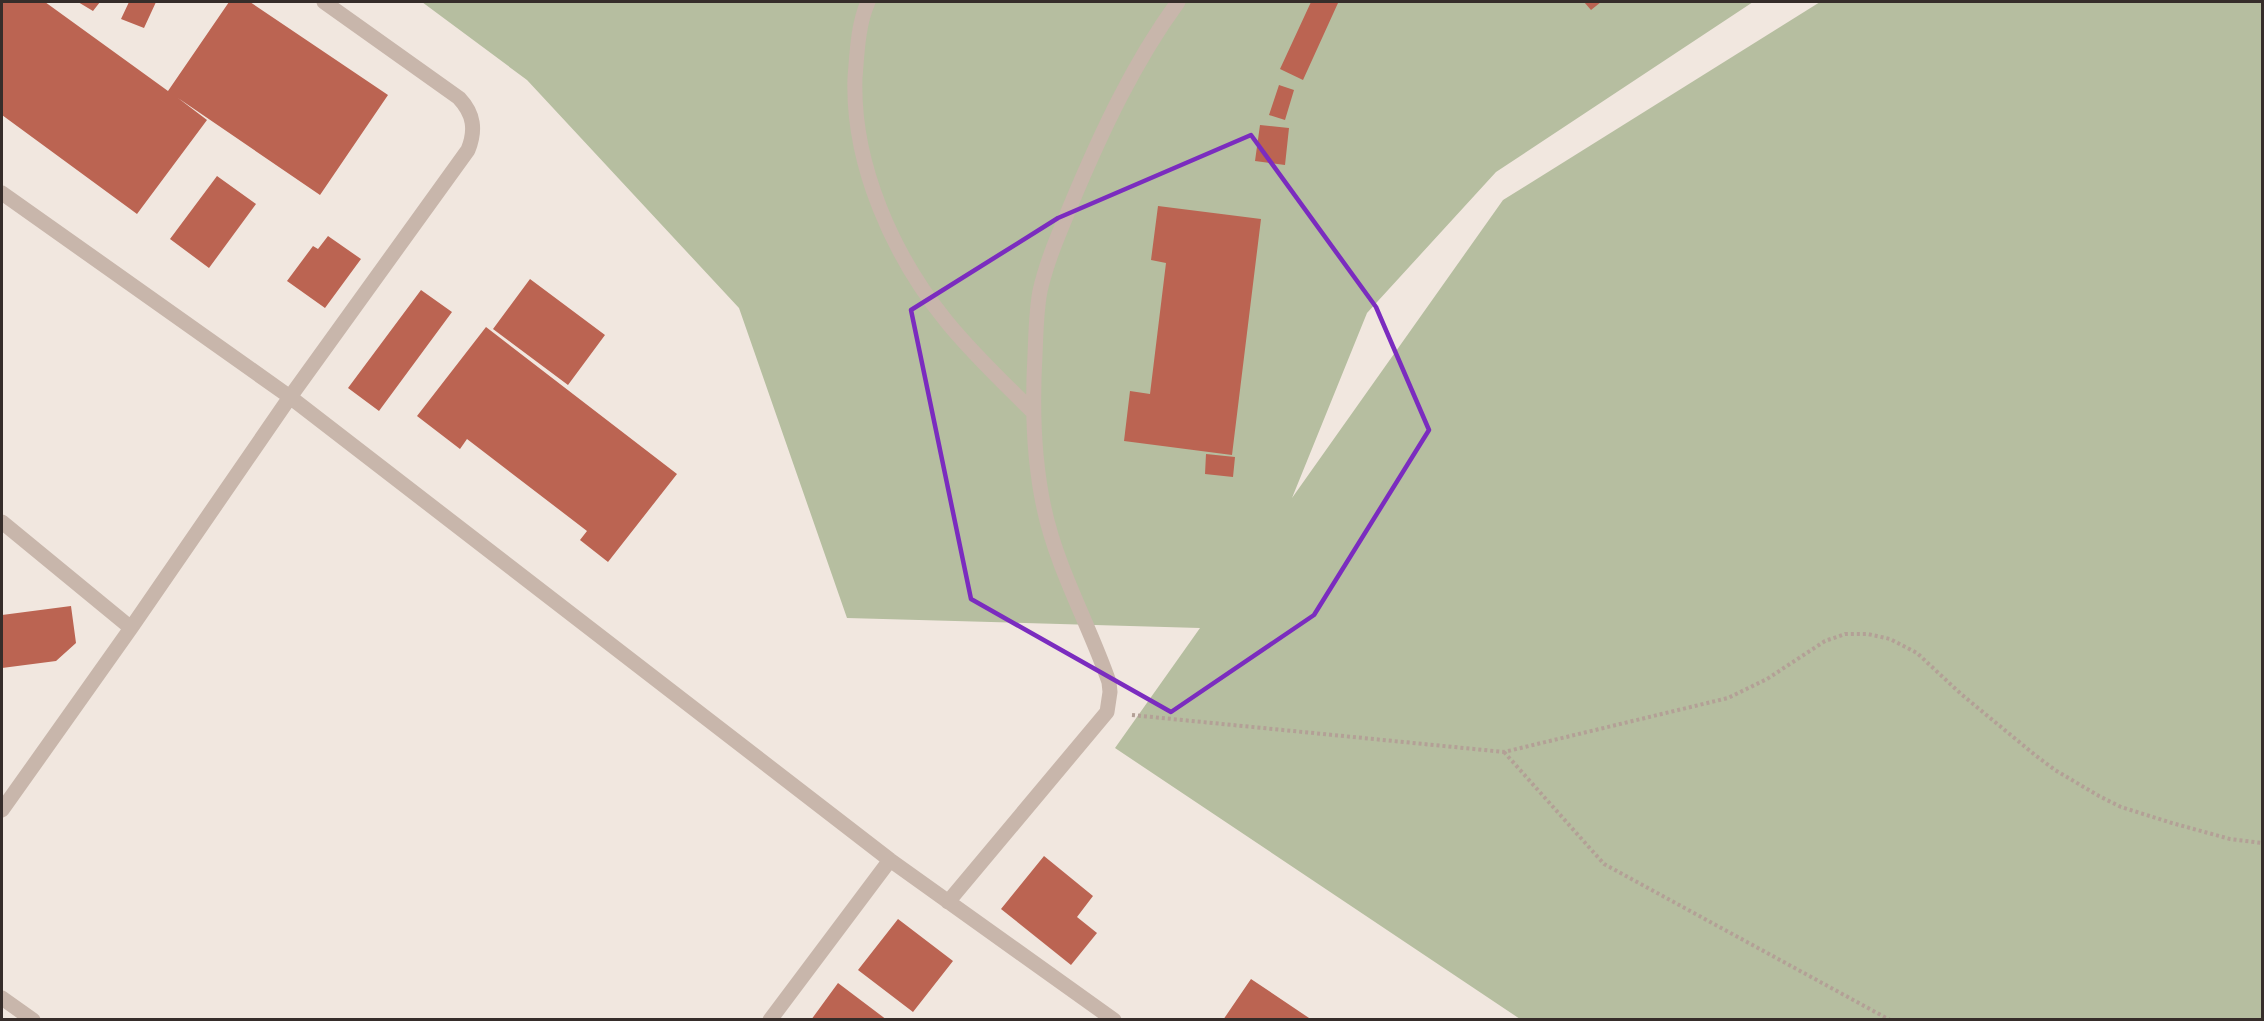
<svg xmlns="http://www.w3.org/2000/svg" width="2264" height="1021" viewBox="0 0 2264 1021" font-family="'Roboto Condensed',sans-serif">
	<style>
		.green { fill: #b6bea0 }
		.building { fill: #bb6452 }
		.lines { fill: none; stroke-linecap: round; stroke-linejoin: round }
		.path { stroke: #b3a096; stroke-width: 4; stroke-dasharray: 3 3; stroke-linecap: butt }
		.service { stroke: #c8b6ab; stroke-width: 15 }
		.marked { fill: none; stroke: #7b2cbf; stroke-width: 4.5; stroke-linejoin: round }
	</style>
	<rect width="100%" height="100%" fill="#f1e7df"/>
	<path class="green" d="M422,2H1753L1496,172L1367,313L1292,498L1503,200L1820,2H2262V1019H1520L1115,748L1200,628L847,618L739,308L527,80Z"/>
	<path class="building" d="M2,2H45L168,91L229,2H250L388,95L320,195L178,98L207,120L137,214L2,115Z
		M78,2H100L93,11Z
		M129,2H156L144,28L121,19Z
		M1311,2L1338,3L1303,80L1280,69Z
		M1584,2H1601L1591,10Z
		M1279,85L1294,90L1285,120L1269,115Z
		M1260,125L1289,128L1285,165L1255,161Z
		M217,176L256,204L209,268L170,239Z
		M1158,206L1261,219L1232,455L1124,441L1130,391L1150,394L1166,263L1151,260Z
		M328,236L361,259L325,308L287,281L313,246L318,249Z
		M530,279L605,335L568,385L493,329Z
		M421,290L452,312L379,411L348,388Z
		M486,327L677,474L608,562L580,540L587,531L467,439L460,449L417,416Z
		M1206,454L1235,457L1233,477L1205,474Z
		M71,606L76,643L56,661L2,668V615Z
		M1044,856L1093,896L1077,917L1097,933L1071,965L1001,909Z
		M898,919L953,961L913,1012L858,970Z
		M1251,979L1312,1020H1223Z
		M838,983L887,1020H811Z"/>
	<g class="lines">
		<path class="path" d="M1132,715L1504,752L1728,698L1767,679L1825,641L1845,634H1868L1890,639L1917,653L1961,694L2035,755L2055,770L2099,796L2121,807L2172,823L2230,839L2262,843
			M1504,752L1604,864L1890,1020"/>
		<path class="service" d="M868,2C858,24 857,53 855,78C852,164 893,256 947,322C973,354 1003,382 1032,411
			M2,193L290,397L890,860L1114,1020
			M2,522L131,628
			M2,810L131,628L290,397L468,150C476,130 474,114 459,98L324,2
			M948,902L1107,712L1110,692L1109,682C1089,624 1057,569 1044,508C1033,457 1032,407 1035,355C1036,334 1036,312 1040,291C1047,260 1060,231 1072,202C1101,133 1134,62 1178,2
			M2,998L33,1020
			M770,1020L890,860"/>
	</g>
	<path class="marked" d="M1251,135L1376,307L1429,430L1314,615L1171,712L971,599L911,310L1058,218Z"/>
	<rect width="2264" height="1021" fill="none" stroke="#362d2a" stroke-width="6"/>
</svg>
